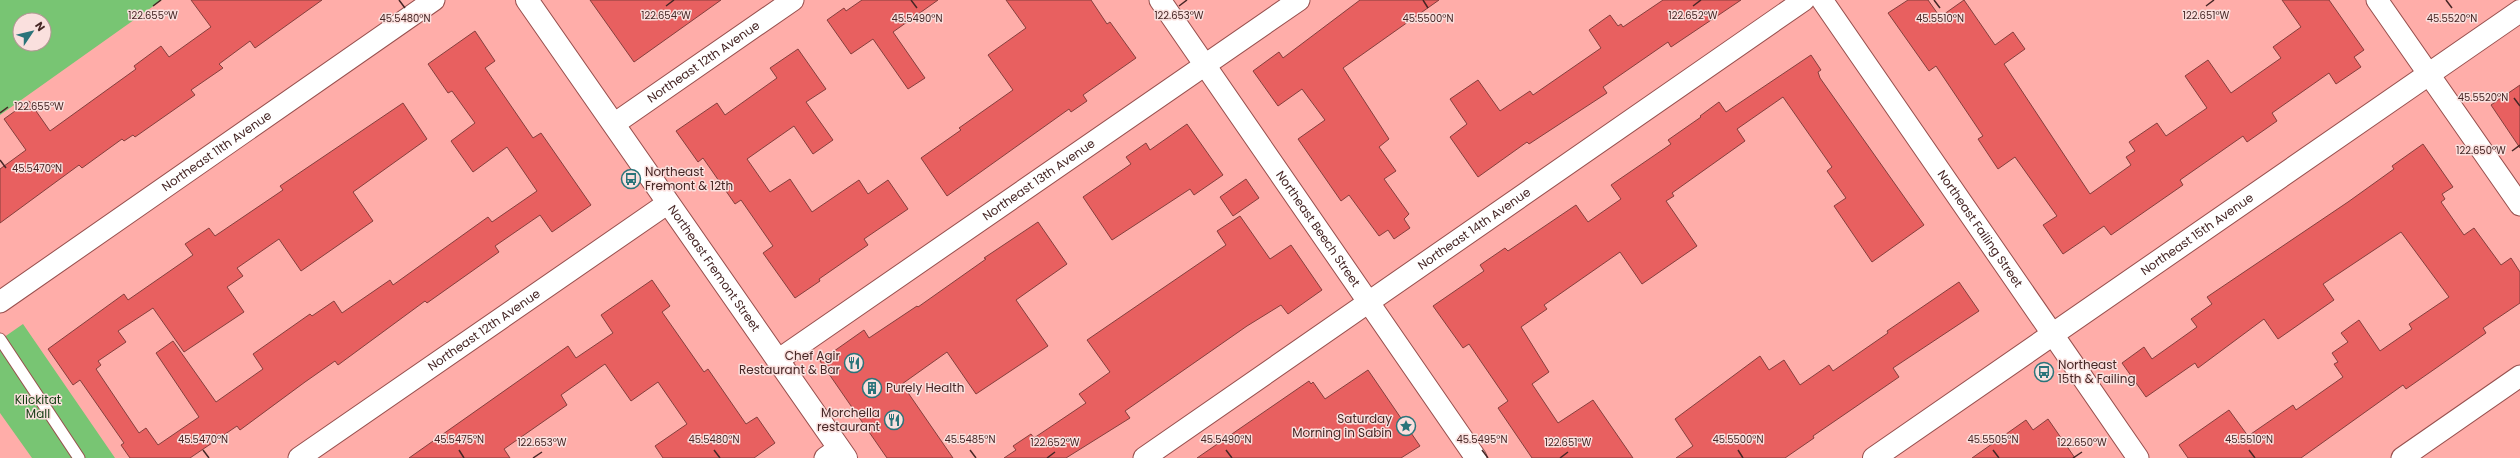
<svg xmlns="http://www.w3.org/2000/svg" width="2520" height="458" viewBox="0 0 2520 458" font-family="Poppins,sans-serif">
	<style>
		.green { fill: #78c573; fill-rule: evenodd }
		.building { fill: #e86060; stroke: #853f3d }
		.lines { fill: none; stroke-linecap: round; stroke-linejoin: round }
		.service-casing { stroke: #974f4d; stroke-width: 13 }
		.minor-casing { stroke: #974f4d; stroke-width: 23 }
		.tertiary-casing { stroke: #974f4d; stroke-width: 24 }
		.secondary-casing { stroke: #974f4d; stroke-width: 24 }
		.service { stroke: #fff; stroke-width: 11 }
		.minor { stroke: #fff; stroke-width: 21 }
		.tertiary { stroke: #fff; stroke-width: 22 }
		.secondary { stroke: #fff; stroke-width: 22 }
		.ticks { fill: none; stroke: #462625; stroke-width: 1.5 }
		.labels { text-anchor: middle; stroke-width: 3; stroke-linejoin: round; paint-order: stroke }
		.street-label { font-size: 12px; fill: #462625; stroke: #fae0de }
		.poi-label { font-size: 12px; fill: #462625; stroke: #fae0de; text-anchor: start }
		.park-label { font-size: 12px; fill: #173d15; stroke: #fae0de }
		.ticks-label { font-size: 10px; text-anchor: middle; fill: #462625; stroke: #fae0de; stroke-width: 3; stroke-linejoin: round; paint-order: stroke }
	</style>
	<rect width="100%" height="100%" fill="#ffada9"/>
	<path class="green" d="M0,0H162L0,115ZM20,20H44V44H20Z
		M23,324L115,458H32L0,413V340Z"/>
	<path class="building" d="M191,0H322L255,48L250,41L219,64L223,68L191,90L195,95L135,137L133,135L124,141L122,139L82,168L79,165L0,223V169L26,150L4,119L29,101L50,131L136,69L134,66L161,46L169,57L211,27Z
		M590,0H721L634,62Z
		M862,0H938L893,32L925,78L908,89L873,39L851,54L827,20L844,8L846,11Z
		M1006,0H1091L1107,24L1110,22L1136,58L1083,95L1087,101L1071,112L1069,109L947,196L921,158L961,130L959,128L1013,90L988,55L1026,28Z
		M1360,0H1439L1343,68L1389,139L1379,147L1396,171L1384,179L1409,214L1404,219L1410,228L1394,239L1388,230L1379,236L1349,195L1341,201L1298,139L1325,120L1302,89L1278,106L1253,71L1279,52L1283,58Z
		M1663,0H1741L1671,47L1668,42L1603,87L1607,93L1529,144L1527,142L1478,177L1450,137L1467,124L1450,99L1478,80L1500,111L1530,91L1533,95L1601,48L1589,30L1610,15L1618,26L1621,24L1623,27Z
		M1908,0H1928L1940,17L1964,0L1995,45L2013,32L2025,49L2004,64L2090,194L2131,165L2126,157L2135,151L2129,142L2157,123L2166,136L2207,108L2185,76L2208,60L2231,93L2281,58L2273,47L2301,27L2282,0H2329L2364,50L2354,57L2361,67L2336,84L2329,73L2272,113L2277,121L2247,142L2243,136L2180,180L2183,185L2111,235L2104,226L2063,254L2043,225L2057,216L2015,157L1998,169L1978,139L1983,136L1936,66L1929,71L1888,13Z
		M475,31L495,61L485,68L533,138L541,133L591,205L552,232L540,215L495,246L499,252L427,303L425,301L338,365L335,361L305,382L240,430L237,426L190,458H130L121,445L124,443L80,380L73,385L48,349L124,294L128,300L193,255L185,244L209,228L215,236L283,190L280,186L403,103L427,139L353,192L373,221L301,271L279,239L237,268L243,276L227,287L244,312L184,352L153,308L118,331L126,342L98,361L101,365L96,369L139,433L146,428L158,445L199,417L156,353L173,341L216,402L263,369L253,354L310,314L312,316L334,301L342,313L390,280L393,285L488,217L492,222L537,191L507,147L473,172L451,141L475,123L452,91L448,93L428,64Z
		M798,49L826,89L806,102L833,140L813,154L794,126L747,159L770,192L790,179L812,212L859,180L868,194L888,180L908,209L864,239L868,245L819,279L820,281L795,298L763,253L773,246L741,200L735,204L703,158L698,162L676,131L717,103L725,115L777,78L770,68Z
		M1811,55L1821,70L1818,72L1820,78L1924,225L1872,262L1834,206L1846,198L1827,171L1832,167L1783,97L1737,129L1745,141L1672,193L1674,196L1666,201L1697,246L1642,284L1620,252L1544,305L1547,309L1521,327L1549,372L1532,384L1558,423L1593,400L1633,458H1532L1498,408L1508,401L1469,344L1463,348L1433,306L1484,271L1480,265L1505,248L1508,251L1576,205L1588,222L1621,199L1611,185L1671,144L1668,140L1701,117L1700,116L1719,102L1726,112Z
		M2520,85V148L2491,105Z
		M1187,124L1223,175L1194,195L1190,189L1112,240L1083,197L1131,164L1126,157L1146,143L1150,150Z
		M2423,144L2453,187L2442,194L2445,199L2441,202L2464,235L2474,228L2501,265L2511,258L2520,272V303L2483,328L2486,333L2439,366L2406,389L2403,385L2301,458H2188L2179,445L2229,410L2248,436L2293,405L2296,410L2343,377L2334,364L2338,362L2332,353L2348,342L2341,333L2359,320L2380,351L2412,329L2409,324L2449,297L2401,232L2323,284L2334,300L2278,339L2264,319L2198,368L2195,363L2146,397L2122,363L2144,347L2152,359L2197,327L2191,319L2212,304L2207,297L2348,202L2394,169L2392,166Z
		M1246,179L1259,198L1233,216L1220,197Z
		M1240,216L1270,259L1291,245L1322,290L1288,314L1281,305L1247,326L1125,411L1130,418L1066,458H1004L1016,450L1013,446L1031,434L1034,438L1086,403L1079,394L1110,372L1087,340L1226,245L1217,231Z
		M1038,222L1067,264L1016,300L1048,346L976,394L947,352L902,384L953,458H887L820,361L864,330L869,338L917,306L918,307L986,259L984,258Z
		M652,280L670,306L662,312L704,372L708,369L746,424L757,417L775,443L754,458H663L655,446L687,424L658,382L631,401L605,364L561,395L567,405L504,449L510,458H409L568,346L576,358L613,333L601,315Z
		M1959,282L1979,311L1893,368L1899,377L1813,436L1814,438L1785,458H1676L1693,446L1675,419L1760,356L1769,370L1784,360L1800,385L1829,365L1833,371L1888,333L1887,331Z
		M1368,370L1420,446L1401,458H1197L1309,381L1311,384L1313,382L1325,399Z
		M2048,419L2075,458H1972L2026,420L2033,430Z"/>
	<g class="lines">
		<defs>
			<path id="service" d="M0,339L79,458"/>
			<g id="minor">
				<path id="s1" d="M1160,0L1476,458"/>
				<path id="s2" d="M1822,0L2138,458"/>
				<path d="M2377,0L2520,205"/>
				<path id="s3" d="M614,124L793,0"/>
				<path id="s4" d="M0,302L434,0"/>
				<path id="s5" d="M778,360L1299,0"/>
				<path id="s6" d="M299,458L668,203"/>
				<path d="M825,458L839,448"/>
				<path id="s7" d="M1144,458L1804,0"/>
				<path d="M2402,458L2520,376"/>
			</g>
			<g id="tertiary">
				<path id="s8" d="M1874,458L2520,11"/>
			</g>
			<g id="secondary">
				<path id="s9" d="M527,0L846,458"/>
			</g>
		</defs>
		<use href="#service" class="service-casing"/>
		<use href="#minor" class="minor-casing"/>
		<use href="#tertiary" class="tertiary-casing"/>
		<use href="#secondary" class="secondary-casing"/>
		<use href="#service" class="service"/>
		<use href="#minor" class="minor"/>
		<use href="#tertiary" class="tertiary"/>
		<use href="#secondary" class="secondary"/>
	</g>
	<path class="ticks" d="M399,0L405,8M911,0L917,8M1423,0L1428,8M1934,0L1940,8M2446,0L2452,8M153,6L161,0M666,6L674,0M1179,6L1187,0M1693,6L1701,0M2206,6L2214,0M2514,98L2520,106M0,113L8,107M2512,151L2520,145M0,160L6,168M203,450L209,458M459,450L464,458M714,450L720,458M970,450L976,458M1226,450L1232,458M1482,450L1488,458M1738,450L1743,458M1993,450L1999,458M2249,450L2255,458M533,458L542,452M1047,458L1055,452M1560,458L1568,452M2073,458L2082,452"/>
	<defs>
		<symbol id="bus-ring" viewBox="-11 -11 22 22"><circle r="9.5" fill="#fae0de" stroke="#2a747a" stroke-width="1.5"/><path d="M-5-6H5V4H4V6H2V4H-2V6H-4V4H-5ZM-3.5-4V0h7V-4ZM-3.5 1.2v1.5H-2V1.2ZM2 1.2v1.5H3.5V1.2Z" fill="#2a747a"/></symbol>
		<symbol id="restaurant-ring" viewBox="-11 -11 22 22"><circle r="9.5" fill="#fae0de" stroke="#2a747a" stroke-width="1.5"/><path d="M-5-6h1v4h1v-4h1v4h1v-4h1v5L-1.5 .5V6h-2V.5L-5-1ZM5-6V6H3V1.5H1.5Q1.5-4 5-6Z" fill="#2a747a"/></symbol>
		<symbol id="building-ring" viewBox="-11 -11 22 22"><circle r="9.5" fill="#fae0de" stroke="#2a747a" stroke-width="1.5"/><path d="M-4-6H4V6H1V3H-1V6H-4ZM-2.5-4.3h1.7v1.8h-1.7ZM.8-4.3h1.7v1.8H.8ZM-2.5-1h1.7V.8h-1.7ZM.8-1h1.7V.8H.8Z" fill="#2a747a"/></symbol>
		<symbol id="sight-ring" viewBox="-11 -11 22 22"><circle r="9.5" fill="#fae0de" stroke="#2a747a" stroke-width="1.5"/><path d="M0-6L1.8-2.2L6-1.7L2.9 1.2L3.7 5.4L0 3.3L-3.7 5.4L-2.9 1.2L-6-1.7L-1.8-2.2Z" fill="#2a747a"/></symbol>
	</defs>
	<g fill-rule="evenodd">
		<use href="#bus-ring" x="620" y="168" width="22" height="22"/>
		<use href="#restaurant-ring" x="843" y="352" width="22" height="22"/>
		<use href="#bus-ring" x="2033" y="361" width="22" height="22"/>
		<use href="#building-ring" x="861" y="377" width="22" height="22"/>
		<use href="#restaurant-ring" x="883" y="409" width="22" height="22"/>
		<use href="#sight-ring" x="1395" y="415" width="22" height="22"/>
	</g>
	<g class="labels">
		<g class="street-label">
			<text dy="4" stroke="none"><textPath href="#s3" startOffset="109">Northeast 12th Avenue</textPath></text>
			<text dy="4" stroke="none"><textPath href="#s4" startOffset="264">Northeast 11th Avenue</textPath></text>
			<text dy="4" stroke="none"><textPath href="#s5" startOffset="317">Northeast 13th Avenue</textPath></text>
			<text dy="4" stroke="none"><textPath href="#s1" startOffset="278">Northeast Beech Street</textPath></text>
			<text dy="4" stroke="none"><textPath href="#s7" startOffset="402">Northeast 14th Avenue</textPath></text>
			<text dy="4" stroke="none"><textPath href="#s2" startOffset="278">Northeast Failing Street</textPath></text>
			<text dy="4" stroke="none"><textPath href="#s8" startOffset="393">Northeast 15th Avenue</textPath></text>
			<text dy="4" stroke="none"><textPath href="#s9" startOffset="327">Northeast Fremont Street</textPath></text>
			<text dy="4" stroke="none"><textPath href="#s6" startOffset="225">Northeast 12th Avenue</textPath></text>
		</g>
		<g class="poi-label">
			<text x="645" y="176">Northeast<tspan x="645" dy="14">Fremont &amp; 12th</tspan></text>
			<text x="840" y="360" text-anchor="end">Chef Agir<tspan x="840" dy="14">Restaurant &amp; Bar</tspan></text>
			<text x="2058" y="369">Northeast<tspan x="2058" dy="14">15th &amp; Failing</tspan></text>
			<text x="886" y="392">Purely Health</text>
			<text x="880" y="417" text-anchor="end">Morchella<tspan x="880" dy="14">restaurant</tspan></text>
			<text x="1392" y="423" text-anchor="end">Saturday<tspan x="1392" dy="14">Morning in Sabin</tspan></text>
		</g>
		<g class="park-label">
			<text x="38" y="404">Klickitat<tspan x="38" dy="14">Mall</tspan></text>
		</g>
	</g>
	<g class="ticks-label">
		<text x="1179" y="19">122.653°W</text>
		<text x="1693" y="19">122.652°W</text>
		<text x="153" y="19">122.655°W</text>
		<text x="666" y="19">122.654°W</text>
		<text x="2206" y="19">122.651°W</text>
		<text x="405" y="22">45.5480°N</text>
		<text x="917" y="22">45.5490°N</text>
		<text x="1428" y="22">45.5500°N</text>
		<text x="1940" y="22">45.5510°N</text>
		<text x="2452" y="22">45.5520°N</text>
		<text x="2483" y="101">45.5520°N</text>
		<text x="39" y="110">122.655°W</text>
		<text x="2481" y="154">122.650°W</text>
		<text x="37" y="172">45.5470°N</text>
		<text x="203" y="443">45.5470°N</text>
		<text x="459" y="443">45.5475°N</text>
		<text x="714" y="443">45.5480°N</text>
		<text x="970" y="443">45.5485°N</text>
		<text x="1226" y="443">45.5490°N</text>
		<text x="1482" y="443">45.5495°N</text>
		<text x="1738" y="443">45.5500°N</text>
		<text x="1993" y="443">45.5505°N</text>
		<text x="2249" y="443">45.5510°N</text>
		<text x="542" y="446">122.653°W</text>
		<text x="1055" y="446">122.652°W</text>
		<text x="1568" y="446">122.651°W</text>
		<text x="2082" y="446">122.650°W</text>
	</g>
	<g transform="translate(32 32) rotate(55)"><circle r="19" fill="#fae0de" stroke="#b29694"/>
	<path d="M0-3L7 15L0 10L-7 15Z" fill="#2a747a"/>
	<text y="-6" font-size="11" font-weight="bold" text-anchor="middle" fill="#462625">N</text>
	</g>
</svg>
